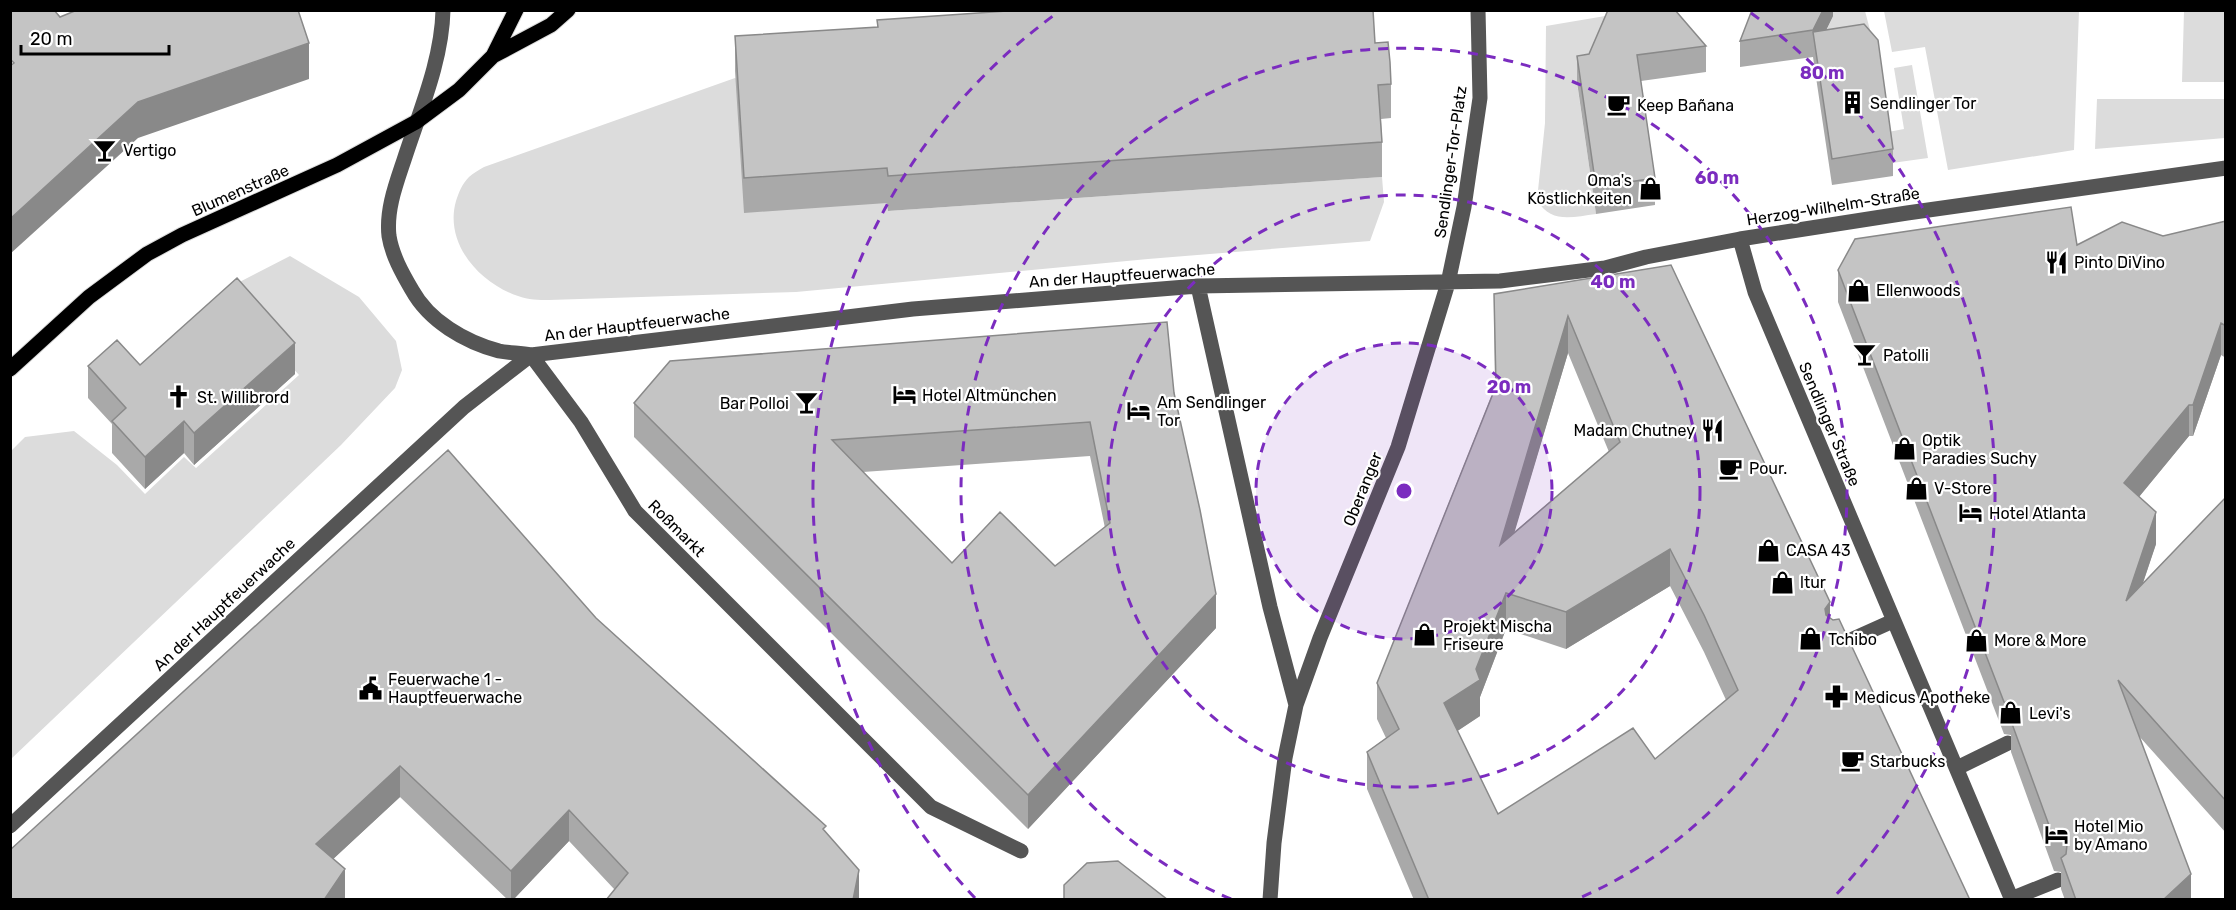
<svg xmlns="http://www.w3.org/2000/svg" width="2236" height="910" viewBox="0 0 2236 910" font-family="Rubik,sans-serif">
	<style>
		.green { fill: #dcdcdc }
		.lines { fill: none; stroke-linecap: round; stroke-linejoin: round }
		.major-casing { stroke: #dbdbdb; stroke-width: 17 }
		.minor { stroke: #555; stroke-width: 15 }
		.major { stroke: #000; stroke-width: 15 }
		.wall { fill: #a9a9a9; fill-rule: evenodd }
		.shaded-wall { fill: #898989 }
		.building { fill: #c4c4c4; stroke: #898989; stroke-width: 1.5; fill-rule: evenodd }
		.ring { fill: none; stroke: #7b2cbf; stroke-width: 3; stroke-dasharray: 10 8 }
		.labels { text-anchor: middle; stroke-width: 4.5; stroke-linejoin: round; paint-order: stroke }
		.poi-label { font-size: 16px; fill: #000; stroke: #fff; text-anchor: start }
		.street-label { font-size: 16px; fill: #000; stroke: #fff }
		.centre { fill: #7b2cbf; stroke: #fff; stroke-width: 3 }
		.ring-label { font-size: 18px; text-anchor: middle; font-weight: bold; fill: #7b2cbf; stroke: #fff; stroke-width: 4.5; stroke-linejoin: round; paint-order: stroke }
	</style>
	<rect width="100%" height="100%" fill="#fff"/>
	<path class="green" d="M1828,11H1865L1875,49L1818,48L1833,16Z
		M1884,11H2079L2074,150L1948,170L1925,47L1892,52Z
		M2184,11H2225V82H2182Z
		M1617,14L1577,83L1596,214C1572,217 1551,224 1537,200L1545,123L1546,26Z
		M1912,65L1928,158L1892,163L1888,132L1904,129L1894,68Z
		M735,78L885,162L888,211L1382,177L1384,202L1370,241L1148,259L796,292L549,300C539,300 528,300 518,296C479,283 444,243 456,201C459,192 462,184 469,177C473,173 479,170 484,167Z
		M2097,99H2225V138L2095,149Z
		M290,256L359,297L396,341L402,370L395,388L341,445L11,759V451L25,437L74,431L117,465L145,494L184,457L196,468L299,375L222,291Z"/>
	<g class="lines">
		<defs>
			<path id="major" d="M493,56L516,10
				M10,369L89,297L147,254L182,235L337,165L416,122L459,90L493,56L551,25L568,10"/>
		</defs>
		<use href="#major" class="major-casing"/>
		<path class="minor" d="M443,10C442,61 419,113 404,160C396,184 386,210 389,236C392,255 402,273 412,290C429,321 465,342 499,351C509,353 520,353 531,355L581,422L635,511L931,807L1021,851
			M1740,239L1755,292L2012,900
			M1198,286L1270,607L1296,705
			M1835,647L1893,621
			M1957,768L2008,743
			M10,826L464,407L531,355L913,309L1198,286L1500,281L1605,268L1646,257L1740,239L1907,213L2226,168
			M2011,899L2058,880
			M1270,900L1274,843L1285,758L1296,705L1320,638L1398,447L1448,283L1464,207L1480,98L1478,10"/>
		<use href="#major" class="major"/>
	</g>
	<path class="wall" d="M1833,10V16L1826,30L1893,149V176L1832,185L1813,57L1740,67V41Z
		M877,20L1375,43L1391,84V118L1381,119L1382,142V177L888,211L887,203L744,213L735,71V36L877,27Z
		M1706,46V72L1641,81L1655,178V205L1596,214L1577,82V56Z
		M2226,221V358L2221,355L2193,436H2189L2139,497L2156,544L2143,583L2226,497V833L2138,735L2191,900H2065L2061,889V872L2054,871L2011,752V735L2004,734L1838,302V270L2163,236Z
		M1671,265L1830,618L1970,900H1414L1367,789V752L1386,738L1377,719V683L1495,387L1494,294ZM1568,353L1609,452L1514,532ZM1670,586L1704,652L1726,700L1655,759L1498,814L1457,731L1480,716V697L1506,629L1566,649Z
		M140,365L295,374L194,465L184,453L145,489L112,453V424L88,398V366Z
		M1174,393L1216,628L1028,829L634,437V403ZM1090,456L1105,528L1055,566L952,563L863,472Z
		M596,618L826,833L859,900L615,890L569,841L513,900H508L400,797L333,859L345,900H10Z"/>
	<path class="shaded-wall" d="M1823,10H1833V16L1816,51L1813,30Z
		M309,43V79L138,138L10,254V219L138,102Z
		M1568,316V353L1500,581V545Z
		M2221,323V355L2193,436V405Z
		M295,343V374L194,465V433Z
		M2189,405V436L2124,515V483Z
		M184,421V453L145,489V457Z
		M2156,512V544L2126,633V601Z
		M1670,549V586L1566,649V612Z
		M1506,593V629L1480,697V716L1444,740V703L1476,669Z
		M1216,594V628L1028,829V795Z
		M1830,602V639L1825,609Z
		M400,766V797L316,875V844Z
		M569,810V841L513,900H511V871Z
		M345,869V900H324Z
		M859,870V900H853Z
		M2191,874V900H2163Z"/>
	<path class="building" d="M10,10H54L60,17L77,10H298L309,43L138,102L10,219V66L14,63L10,59Z
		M1020,10H1373L1375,43L1388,42L1390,62L1391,84L1378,85L1382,142L888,176L887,168L744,178L735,36L878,27L877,20Z
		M1608,10H1675L1706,46L1637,55L1655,178L1596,187L1577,56L1589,54Z
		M1752,10H1823L1813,30L1740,41Z
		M1864,24L1878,40L1893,149L1832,159L1813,32Z
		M2071,207L2077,245L2122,222L2163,236L2226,221V326L2221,323L2193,405H2189L2124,483L2156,512L2126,601L2226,497V801L2118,680L2191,874L2163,900H2076L2061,858L2066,854L2067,845L2063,840L2054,839L2011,721L2016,716L2017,707L2013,703L2004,702L1838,270L1855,239Z
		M1671,265L1830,602L1825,609L1826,615L1833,620L1839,619L1970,900H1429L1367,752L1399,729L1377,683L1496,386L1494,294ZM1568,316L1620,442L1500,545ZM1670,549L1704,615L1738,690L1655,759L1633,728L1498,814L1444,703L1480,680L1476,669L1506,593L1566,612Z
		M237,278L295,343L194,433L184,421L145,457L112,421L126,408L88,366L117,340L140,365Z
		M1167,322L1174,393L1200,510L1216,594L1028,795L634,403L670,361ZM1090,422L1110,523L1055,566L1000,512L952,563L832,440Z
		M448,450L596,618L826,826L823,829L859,870L853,900H606L628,873L569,810L511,871L400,766L316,844L345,869L324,900H10V850Z
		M1118,861L1168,900H1064V885L1087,863Z"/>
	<circle cx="1404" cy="491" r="148" fill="#7b2cbf" fill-opacity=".12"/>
	<g class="ring">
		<circle cx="1404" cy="491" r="148"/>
		<circle cx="1404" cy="491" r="296"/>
		<path d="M1231 899A443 443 0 1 1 1577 899"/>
		<path d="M975 898A591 591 0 0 1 1057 13M1751 13A591 591 0 0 1 1833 898"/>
	</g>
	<defs>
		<symbol id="building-bare" viewBox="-9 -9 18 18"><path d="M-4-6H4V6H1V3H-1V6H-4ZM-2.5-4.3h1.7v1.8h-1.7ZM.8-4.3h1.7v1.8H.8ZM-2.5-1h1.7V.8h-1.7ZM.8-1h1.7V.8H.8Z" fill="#000" stroke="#fff" stroke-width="2.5" paint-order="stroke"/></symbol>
		<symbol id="cafe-bare" viewBox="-9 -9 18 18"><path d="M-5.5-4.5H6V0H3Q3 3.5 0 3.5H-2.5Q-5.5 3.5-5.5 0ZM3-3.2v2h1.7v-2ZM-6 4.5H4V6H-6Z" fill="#000" stroke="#fff" stroke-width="2.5" paint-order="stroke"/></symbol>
		<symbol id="bar-bare" viewBox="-9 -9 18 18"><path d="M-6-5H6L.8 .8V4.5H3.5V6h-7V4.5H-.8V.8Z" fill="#000" stroke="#fff" stroke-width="2.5" paint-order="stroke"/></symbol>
		<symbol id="shop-bare" viewBox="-9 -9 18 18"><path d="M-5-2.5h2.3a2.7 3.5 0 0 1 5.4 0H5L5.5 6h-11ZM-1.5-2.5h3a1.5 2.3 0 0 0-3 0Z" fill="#000" stroke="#fff" stroke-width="2.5" paint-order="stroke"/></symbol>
		<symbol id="restaurant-bare" viewBox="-9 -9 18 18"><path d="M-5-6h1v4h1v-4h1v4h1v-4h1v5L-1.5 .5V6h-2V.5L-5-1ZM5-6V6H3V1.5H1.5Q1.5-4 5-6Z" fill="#000" stroke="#fff" stroke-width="2.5" paint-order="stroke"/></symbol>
		<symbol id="hotel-bare" viewBox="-9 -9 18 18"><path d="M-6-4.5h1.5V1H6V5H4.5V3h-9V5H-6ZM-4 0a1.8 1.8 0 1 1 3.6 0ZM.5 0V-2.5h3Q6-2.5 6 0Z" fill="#000" stroke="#fff" stroke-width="2.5" paint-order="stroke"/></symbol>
		<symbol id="church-bare" viewBox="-9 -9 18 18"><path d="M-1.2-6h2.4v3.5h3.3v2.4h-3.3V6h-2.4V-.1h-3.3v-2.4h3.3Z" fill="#000" stroke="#fff" stroke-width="2.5" paint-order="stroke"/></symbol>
		<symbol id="civic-bare" viewBox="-9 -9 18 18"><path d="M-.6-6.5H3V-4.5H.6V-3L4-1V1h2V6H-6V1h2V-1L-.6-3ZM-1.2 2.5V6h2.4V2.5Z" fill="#000" stroke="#fff" stroke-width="2.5" paint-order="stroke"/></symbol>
		<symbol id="pharmacy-bare" viewBox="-9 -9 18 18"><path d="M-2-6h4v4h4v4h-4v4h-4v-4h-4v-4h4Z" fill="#000" stroke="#fff" stroke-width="2.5" paint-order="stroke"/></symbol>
	</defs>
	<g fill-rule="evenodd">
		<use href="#building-bare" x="1836" y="86" width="33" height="33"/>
		<use href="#cafe-bare" x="1602" y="88" width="33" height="33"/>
		<use href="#bar-bare" x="88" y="134" width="33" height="33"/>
		<use href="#shop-bare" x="1634" y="172" width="33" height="33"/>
		<use href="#restaurant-bare" x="2040" y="246" width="33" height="33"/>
		<use href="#shop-bare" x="1842" y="274" width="33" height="33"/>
		<use href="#bar-bare" x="1848" y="338" width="33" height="33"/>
		<use href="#hotel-bare" x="888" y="378" width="33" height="33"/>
		<use href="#church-bare" x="162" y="380" width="33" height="33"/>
		<use href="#bar-bare" x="790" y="386" width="33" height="33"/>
		<use href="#hotel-bare" x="1122" y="394" width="33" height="33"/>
		<use href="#restaurant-bare" x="1696" y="414" width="33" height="33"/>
		<use href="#shop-bare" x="1888" y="432" width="33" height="33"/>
		<use href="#cafe-bare" x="1714" y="452" width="33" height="33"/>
		<use href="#shop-bare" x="1900" y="472" width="33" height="33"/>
		<use href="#hotel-bare" x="1954" y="496" width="33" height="33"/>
		<use href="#shop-bare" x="1752" y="534" width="33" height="33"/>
		<use href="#shop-bare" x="1766" y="566" width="33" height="33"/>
		<use href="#shop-bare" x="1408" y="618" width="33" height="33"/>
		<use href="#shop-bare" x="1794" y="622" width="33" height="33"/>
		<use href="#shop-bare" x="1960" y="624" width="33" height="33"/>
		<use href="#civic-bare" x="354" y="672" width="33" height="33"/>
		<use href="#pharmacy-bare" x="1820" y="680" width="33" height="33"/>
		<use href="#shop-bare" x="1994" y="696" width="33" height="33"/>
		<use href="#cafe-bare" x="1836" y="744" width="33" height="33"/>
		<use href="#hotel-bare" x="2040" y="818" width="33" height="33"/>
	</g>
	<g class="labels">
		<g class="poi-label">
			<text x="1870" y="109">Sendlinger Tor</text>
			<text x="1637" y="111">Keep Bañana</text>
			<text x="123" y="156">Vertigo</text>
			<text x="1632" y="186" text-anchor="end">Oma's<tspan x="1632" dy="18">Köstlichkeiten</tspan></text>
			<text x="2074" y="268">Pinto DiVino</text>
			<text x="1876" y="296">Ellenwoods</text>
			<text x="1883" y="361">Patolli</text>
			<text x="922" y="401">Hotel Altmünchen</text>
			<text x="197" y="403">St. Willibrord</text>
			<text x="1157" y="408">Am Sendlinger<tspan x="1157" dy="18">Tor</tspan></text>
			<text x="789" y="409" text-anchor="end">Bar Polloi</text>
			<text x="1695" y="436" text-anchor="end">Madam Chutney</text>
			<text x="1922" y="446">Optik<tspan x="1922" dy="18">Paradies Suchy</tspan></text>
			<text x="1749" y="474">Pour.</text>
			<text x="1934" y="494">V-Store</text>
			<text x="1989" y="519">Hotel Atlanta</text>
			<text x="1786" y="556">CASA 43</text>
			<text x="1800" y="588">ltur</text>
			<text x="1443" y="632">Projekt Mischa<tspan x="1443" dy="18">Friseure</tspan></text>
			<text x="1828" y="645">Tchibo</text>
			<text x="1994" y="646">More &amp; More</text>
			<text x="388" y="685">Feuerwache 1 -<tspan x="388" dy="18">Hauptfeuerwache</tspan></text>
			<text x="1854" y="703">Medicus Apotheke</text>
			<text x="2029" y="719">Levi's</text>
			<text x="1870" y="767">Starbucks</text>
			<text x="2074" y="832">Hotel Mio<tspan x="2074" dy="18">by Amano</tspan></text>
		</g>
		<g class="street-label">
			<text transform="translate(1450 162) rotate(-82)" y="6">Sendlinger-Tor-Platz</text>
			<text transform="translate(240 190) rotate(-24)" y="6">Blumenstraße</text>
			<text transform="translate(1833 206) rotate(-9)" y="6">Herzog-Wilhelm-Straße</text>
			<text transform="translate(1122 275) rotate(-4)" y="6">An der Hauptfeuerwache</text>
			<text transform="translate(637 324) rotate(-7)" y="6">An der Hauptfeuerwache</text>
			<text transform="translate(1830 424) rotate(67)" y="6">Sendlinger Straße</text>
			<text transform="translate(1362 489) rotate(-68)" y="6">Oberanger</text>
			<text transform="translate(677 528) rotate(45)" y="6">Roßmarkt</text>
			<text transform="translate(224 604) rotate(-43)" y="6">An der Hauptfeuerwache</text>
		</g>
	</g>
	<circle cx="1404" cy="491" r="9" class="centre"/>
	<g class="ring-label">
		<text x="1822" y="79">80 m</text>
		<text x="1717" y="184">60 m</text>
		<text x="1613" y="288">40 m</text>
		<text x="1509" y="393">20 m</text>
	</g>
	<rect width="2236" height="910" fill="none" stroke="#000000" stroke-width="24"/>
	<path d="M21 45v9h148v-9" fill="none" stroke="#000000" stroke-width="3"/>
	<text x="30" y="45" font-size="18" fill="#000000" stroke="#ffffff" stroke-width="4.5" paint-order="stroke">20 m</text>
</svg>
